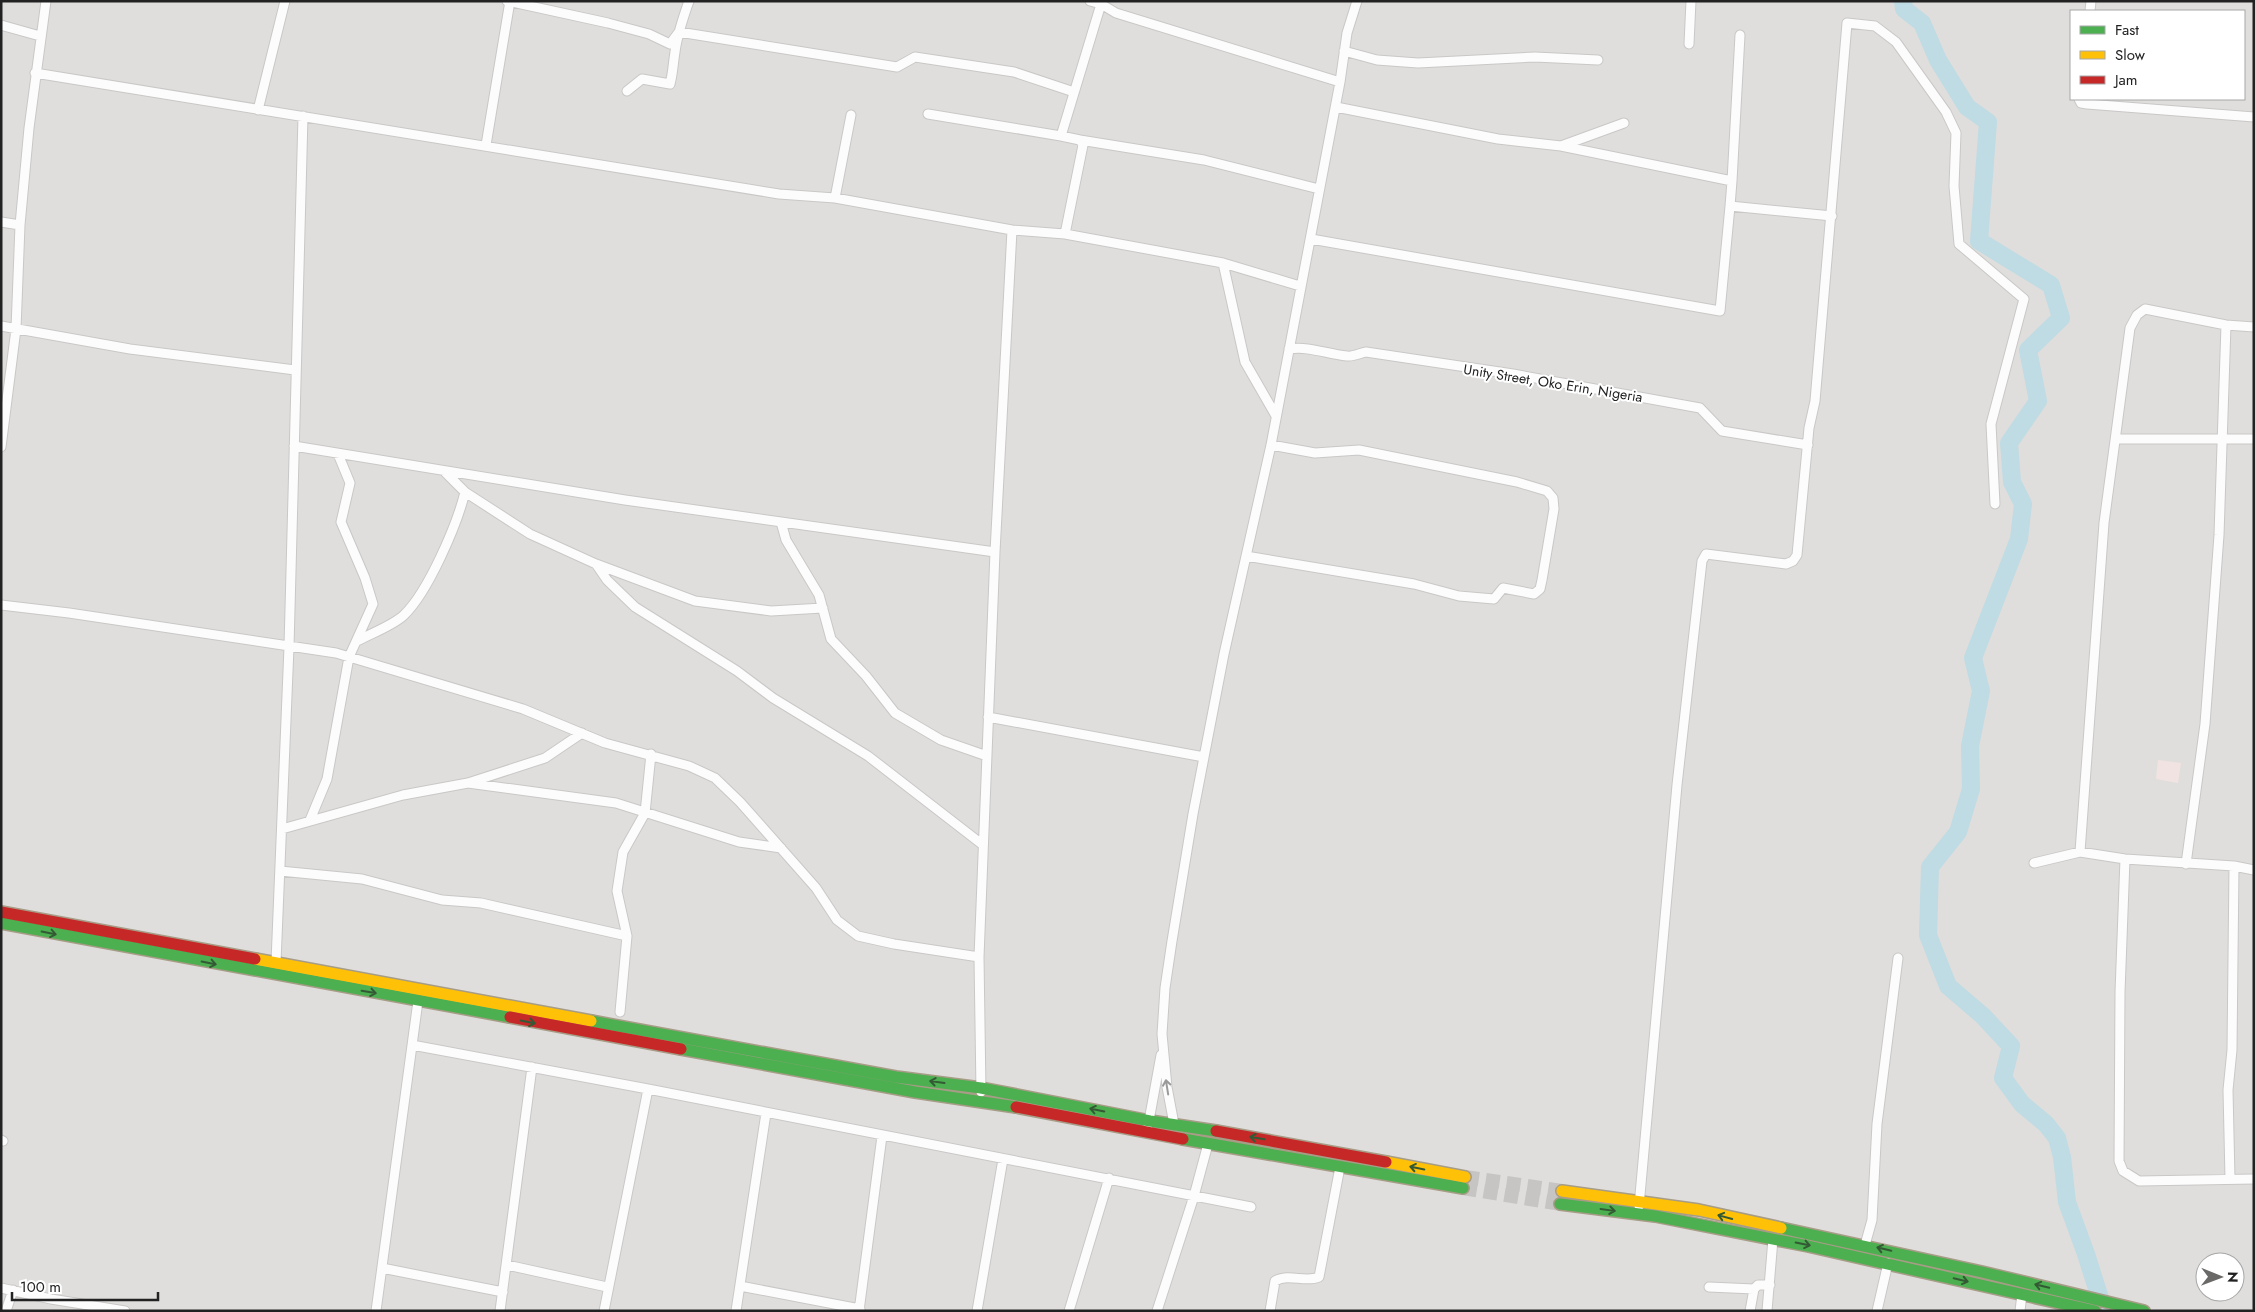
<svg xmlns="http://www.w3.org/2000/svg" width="2255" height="1312" viewBox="0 0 2255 1312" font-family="Jost,sans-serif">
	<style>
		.residential { fill: #dfdedc; fill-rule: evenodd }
		.commercial { fill: #f1e3e1 }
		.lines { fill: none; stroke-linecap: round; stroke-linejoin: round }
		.river { stroke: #bfdbe3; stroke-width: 18 }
		.primary-tunnel { stroke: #c7c5c3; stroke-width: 14; stroke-dasharray: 14 7; stroke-linecap: butt }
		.street-casing { stroke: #c9c8c7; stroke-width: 11 }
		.fast-casing { stroke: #a79c86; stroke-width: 14 }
		.slow-casing { stroke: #a79c86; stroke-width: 14 }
		.jam-casing { stroke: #a79c86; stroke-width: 14 }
		.street { stroke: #fdfcfc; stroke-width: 9 }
		.fast { stroke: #4caf50; stroke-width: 11 }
		.slow { stroke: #ffc107; stroke-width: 11 }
		.jam { stroke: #c62828; stroke-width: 11 }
		.oneway { stroke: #335a34 }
		.oneway2 { stroke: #9a9a9a }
		.labels { text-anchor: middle; stroke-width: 4; stroke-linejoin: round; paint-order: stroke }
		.street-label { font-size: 14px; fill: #222; stroke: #fff }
	</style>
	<rect width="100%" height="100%" fill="#f0eeeb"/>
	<path class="residential" d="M1,1H2254V1311H1ZM2071,11H2244V99H2071ZM2205,1262H2235V1292H2205Z"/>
	<path class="commercial" d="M2158,760L2181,763L2178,783L2156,779Z"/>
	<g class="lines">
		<path class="river" d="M1903,1L1904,9L1922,23L1938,60L1967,107L1988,122L1979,241L2051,285L2061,318L2028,350L2038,401L2009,443L2012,482L2023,504L2019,539L1973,658L1981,691L1970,746L1971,789L1958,832L1930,867L1928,935L1948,986L1983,1016L2011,1046L2003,1078L2022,1104L2046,1124L2057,1138L2062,1157L2067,1202L2086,1254L2104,1311"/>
		<path class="primary-tunnel" d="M1465,1177L1562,1191
			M1463,1188L1560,1204"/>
		<defs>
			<path id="street" d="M507,1L608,23L649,34L670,44L679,32L897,67L915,57L1014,72L1074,92
				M1090,1L1101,4L1116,13L1340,82L1271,445L1224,654L1193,814L1172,941L1165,988L1162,1034L1167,1087L1174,1124
				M2090,11L2091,1
				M1,25L40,36
				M1689,44L1691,1
				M1344,51L1377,60L1418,63L1535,57L1598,60
				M35,73L779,194L835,198L1012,230L1065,234L1223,263L1300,286
				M1340,82L1347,33L1357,1
				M627,91L642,79L670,84C673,73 673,64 675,52C677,35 683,18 689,1
				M2079,99L2081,103L2087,104L2254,117
				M1336,107L1498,139L1561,146L1624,123
				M258,110L285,1
				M928,114L1061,136
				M1080,140L1204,160L1319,189
				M486,145L510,1
				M1561,146L1732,181L1730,206L1832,216
				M1732,181L1740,35
				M835,198L851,115
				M1,222L20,225
				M1065,234L1083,145L1080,140L1061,136L1101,4
				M1311,239L1720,311L1730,206
				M1223,263L1245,362L1276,416
				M1,326L130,349L295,370
				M1289,349C1310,346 1326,354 1347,356C1353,357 1360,353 1366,352L1513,374L1700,408L1722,431L1808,445
				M2116,439H2254
				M294,446L625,500L995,552
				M1,447L16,329L20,225L29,128L46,1
				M465,492L530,534L596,564L607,580L635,607L737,671L773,698L868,756L983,845
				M781,522L786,540L819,595L831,639L866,676L895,713L941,740L987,756
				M1246,556L1414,584L1459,596L1494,599L1503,588L1534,594L1540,589L1542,580L1554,509L1553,498L1547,491L1517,482L1359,450L1315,453L1271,445
				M596,564L695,601L771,611L823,608
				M1,605L69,613L336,653L523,709L605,743L689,766L715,778L740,802L816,888L837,920L858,936L894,944L979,957
				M357,641C370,634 394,625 404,615C428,592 457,525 465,492L445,472
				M988,717L1204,757
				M468,783L616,803L739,842L781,848
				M310,820L327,779L349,657L373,604L365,578L341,522L350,483L338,454
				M282,829L403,795L468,783L545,758L582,733
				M2080,852L2104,523L2130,328L2137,315L2145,309L2226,325L2254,327
				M2125,859L2120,992L2119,1161L2123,1171L2139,1181L2254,1179
				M2034,863L2080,852L2125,859L2234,866L2254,870
				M2186,864L2205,724L2219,535L2226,325
				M280,871L362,879L442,900L481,903L627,936L620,1012
				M627,936L617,891L623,852L645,813L651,754
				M276,962L289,647L303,116
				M412,1045L648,1089L1251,1207
				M981,1092L979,957L995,552L1012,230
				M1148,1126L1161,1055
				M1,1140L3,1141
				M2230,1179L2228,1090L2232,1050L2234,866
				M1639,1206L1677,785L1702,561L1706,554L1786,564L1793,561L1797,555L1809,428L1815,401L1847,23L1875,26L1896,42L1946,112L1956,133L1954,186L1959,244L2024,299L1991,424L1995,504
				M1865,1245L1872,1220L1877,1124L1898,958
				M507,1265L607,1287
				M382,1268L503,1292
				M740,1286L860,1309
				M1709,1287L1754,1289
				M1,1288L51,1299L125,1311
				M6,1311L13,1290
				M376,1311L418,1001
				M500,1311L532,1067
				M604,1311L648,1089
				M736,1311L766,1113
				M859,1311L882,1136
				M977,1311L1003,1159
				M1069,1311L1109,1178
				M1157,1311L1194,1196L1208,1144
				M1270,1311L1275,1281C1289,1273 1305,1283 1319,1277L1340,1167
				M1750,1311L1754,1289L1758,1285H1770
				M1767,1311L1773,1239
				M1877,1311L1888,1263
				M2020,1311L2022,1294"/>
			<path id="fast" d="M1,923L510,1017
				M591,1021L896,1077L981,1088L1150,1121L1216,1131
				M681,1049L915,1092L1016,1107
				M1183,1139L1463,1188
				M1560,1204L1655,1216L1808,1246L2095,1311
				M1781,1228L1982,1272L2144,1311"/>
			<path id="slow" d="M255,959L591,1021
				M1386,1162L1465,1177
				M1562,1191L1699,1210L1781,1228"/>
			<path id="jam" d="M1,912L255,959
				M510,1017L681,1049
				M1016,1107L1183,1139
				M1216,1131L1386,1162"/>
		</defs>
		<use href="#street" class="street-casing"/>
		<use href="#fast" class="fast-casing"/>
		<use href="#slow" class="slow-casing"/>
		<use href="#jam" class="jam-casing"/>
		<use href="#street" class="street"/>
		<use href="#fast" class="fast"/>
		<use href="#slow" class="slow"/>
		<use href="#jam" class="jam"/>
	</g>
	<defs><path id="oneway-shaft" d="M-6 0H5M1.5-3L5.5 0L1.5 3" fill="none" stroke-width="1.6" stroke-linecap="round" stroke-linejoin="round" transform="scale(1.25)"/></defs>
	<g class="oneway">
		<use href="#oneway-shaft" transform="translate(49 933) rotate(11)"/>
		<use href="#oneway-shaft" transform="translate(209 963) rotate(11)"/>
		<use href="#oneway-shaft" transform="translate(369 992) rotate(10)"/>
		<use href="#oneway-shaft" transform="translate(528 1022) rotate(11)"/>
		<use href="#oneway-shaft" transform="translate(937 1082) rotate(-172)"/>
		<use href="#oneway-shaft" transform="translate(1097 1110) rotate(-169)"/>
		<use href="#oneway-shaft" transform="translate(1257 1138) rotate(-171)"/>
		<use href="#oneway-shaft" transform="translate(1417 1168) rotate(-168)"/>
		<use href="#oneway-shaft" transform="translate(1608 1210) rotate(8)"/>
		<use href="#oneway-shaft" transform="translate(1725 1217) rotate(-165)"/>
		<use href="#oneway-shaft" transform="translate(1803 1244) rotate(11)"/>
		<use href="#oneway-shaft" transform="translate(1884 1249) rotate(-167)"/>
		<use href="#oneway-shaft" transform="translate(1961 1280) rotate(13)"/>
		<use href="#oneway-shaft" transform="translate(2042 1286) rotate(-166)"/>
	</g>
	<use class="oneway2" href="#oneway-shaft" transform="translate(1167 1087) rotate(-99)"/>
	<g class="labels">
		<g class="street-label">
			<text transform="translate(1553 383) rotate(9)" y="5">Unity Street, Oko Erin, Nigeria</text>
		</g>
	</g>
	<rect width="2255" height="1312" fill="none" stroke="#222222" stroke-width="5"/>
	<rect x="2070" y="10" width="175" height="90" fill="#ffffff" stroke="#a7a7a7"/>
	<rect x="2080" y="26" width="25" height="8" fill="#4caf50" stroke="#a7a7a7"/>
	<text x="2115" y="35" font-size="15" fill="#222222">Fast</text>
	<rect x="2080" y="51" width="25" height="8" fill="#ffc107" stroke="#a7a7a7"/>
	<text x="2115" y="60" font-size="15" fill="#222222">Slow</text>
	<rect x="2080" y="76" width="25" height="8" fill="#c62828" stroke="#a7a7a7"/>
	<text x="2115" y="85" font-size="15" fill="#222222">Jam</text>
	<g transform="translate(2220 1277) rotate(91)"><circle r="24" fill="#ffffff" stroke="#a7a7a7"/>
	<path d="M0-4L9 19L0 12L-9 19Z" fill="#6a6968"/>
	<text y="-8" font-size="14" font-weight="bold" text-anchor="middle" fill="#222222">N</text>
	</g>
	<path d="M12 1292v8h146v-8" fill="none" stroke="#222222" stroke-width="2.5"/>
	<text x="20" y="1292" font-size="15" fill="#222222" stroke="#ffffff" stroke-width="4" paint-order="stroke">100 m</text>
</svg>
